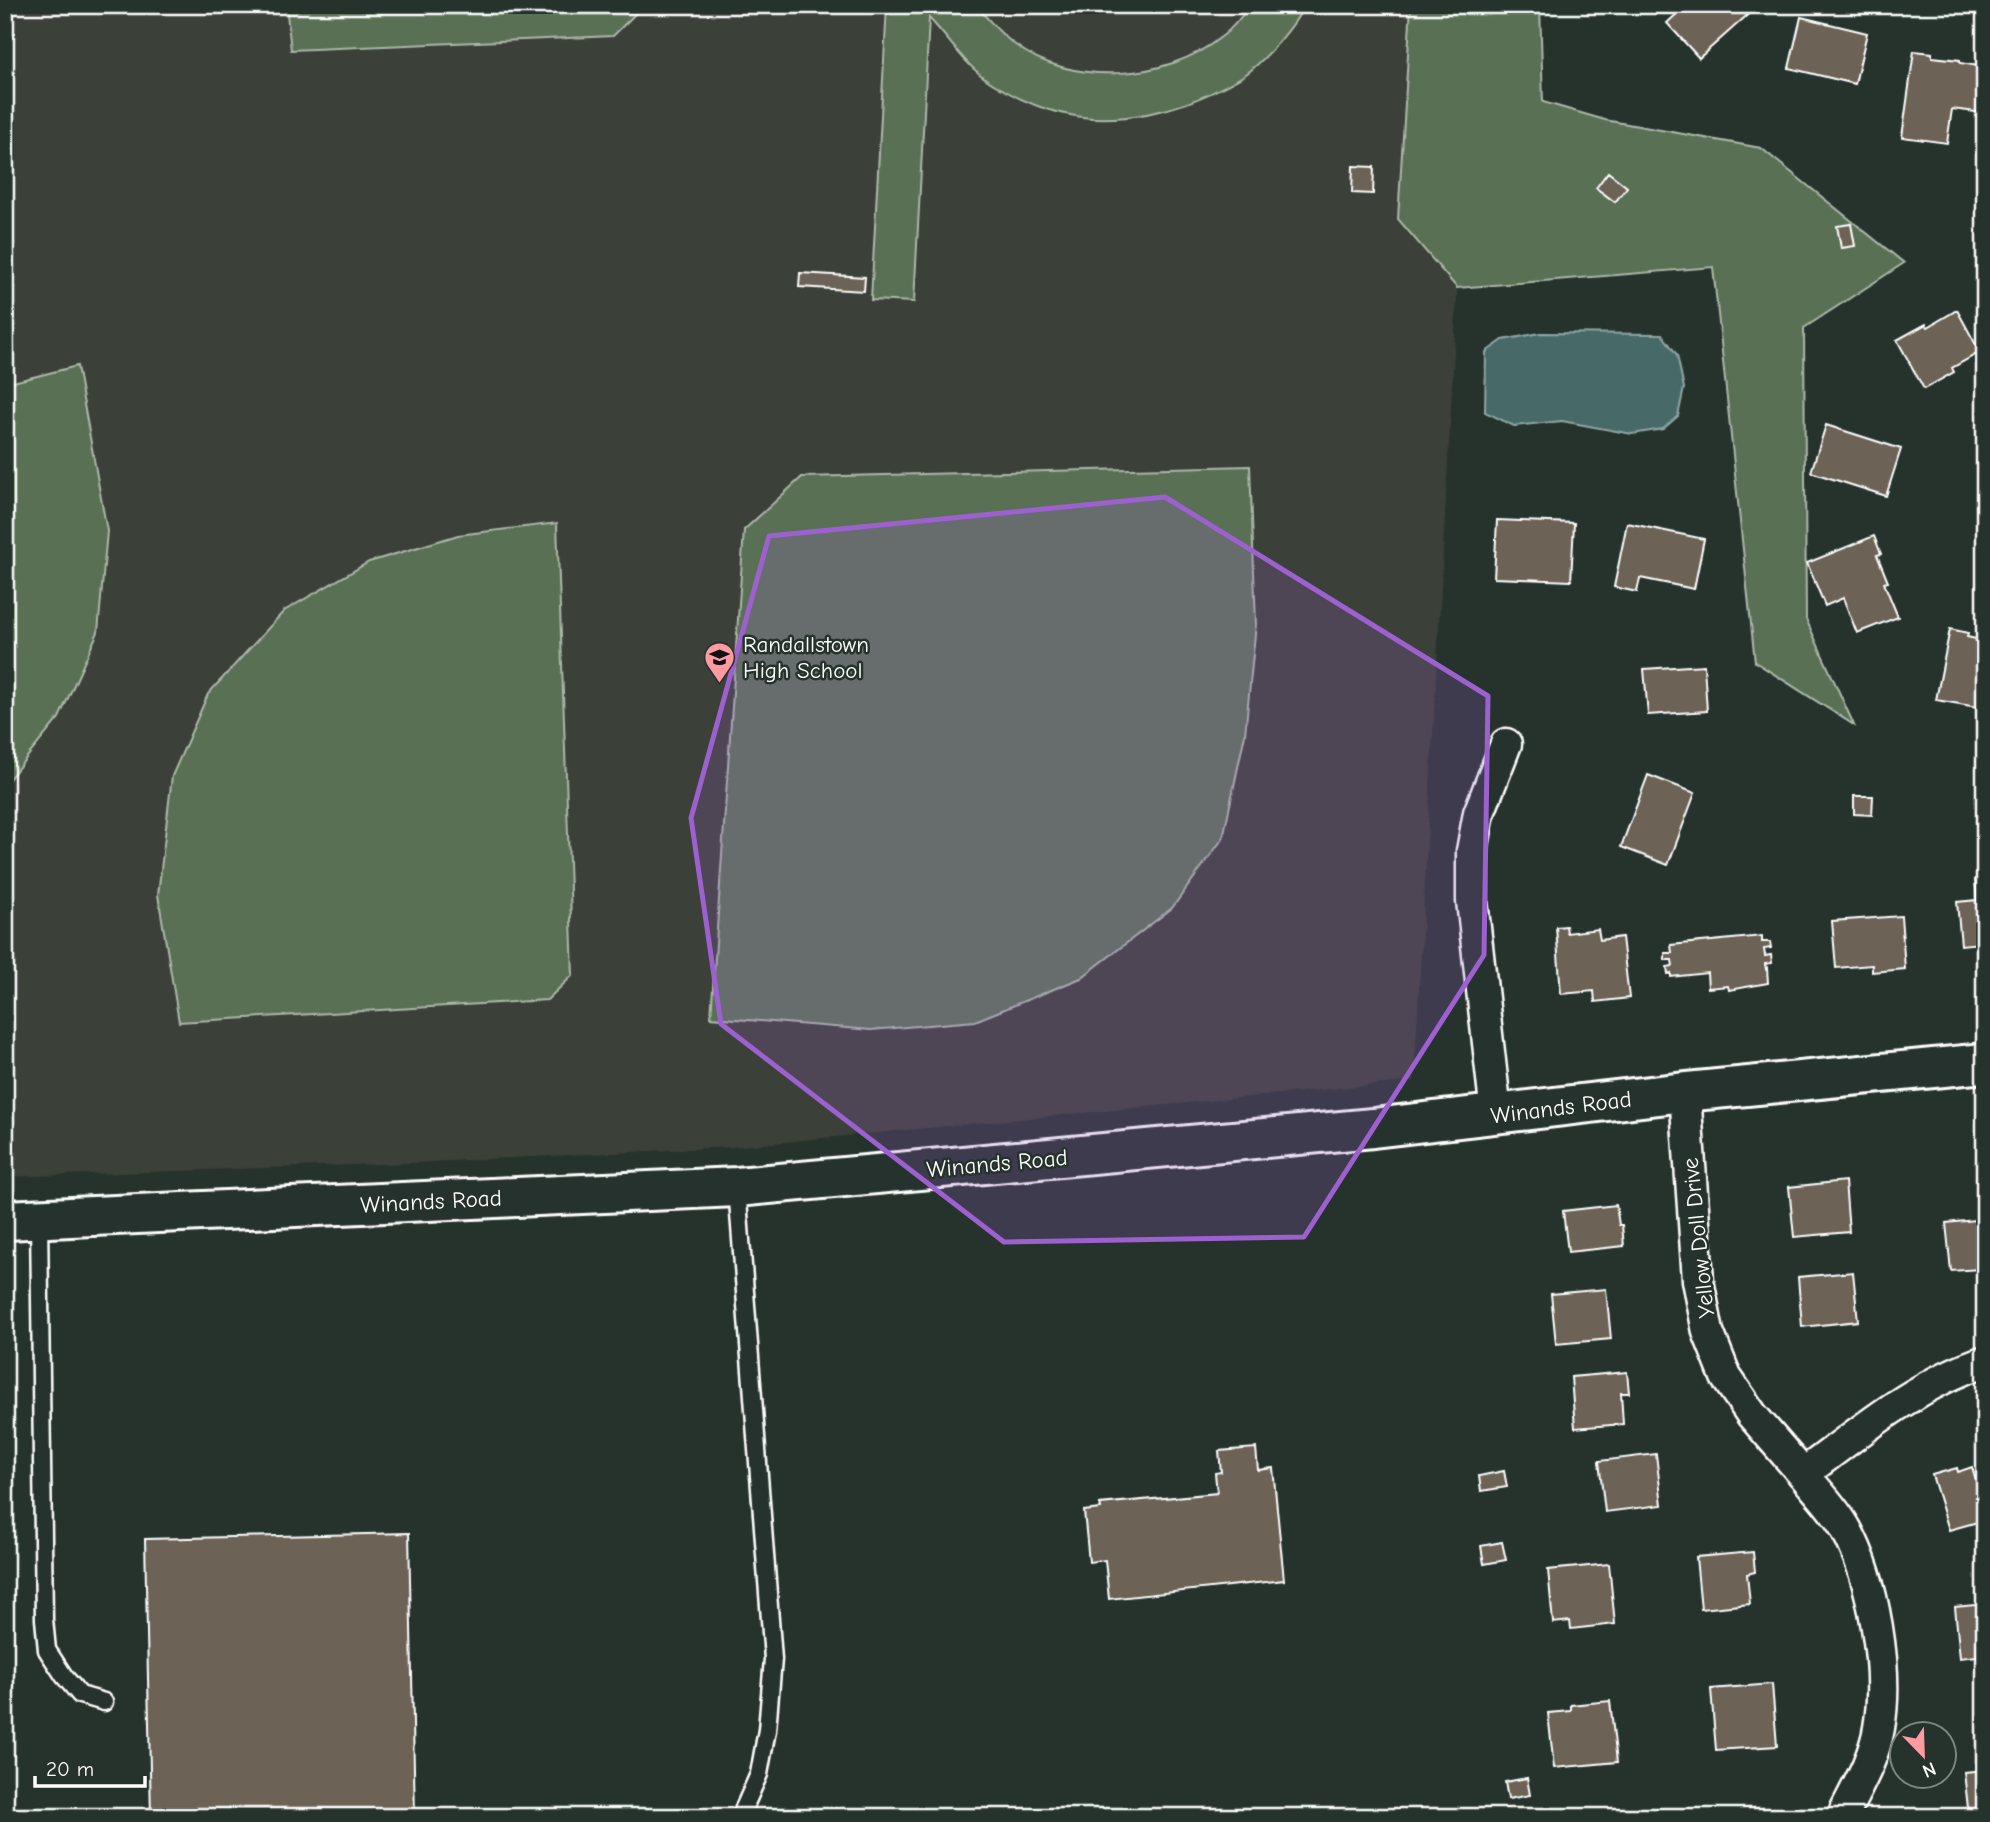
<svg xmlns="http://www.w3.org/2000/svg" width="1990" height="1822" viewBox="0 0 1990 1822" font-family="'Comic Neue',sans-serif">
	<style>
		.built { fill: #3b4139 }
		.green { fill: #5a7054; stroke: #acb8aa; stroke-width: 2 }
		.water { fill: #466b69; stroke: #90a6a5; stroke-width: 2 }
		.building { fill: #6c6255; stroke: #fff; stroke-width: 2 }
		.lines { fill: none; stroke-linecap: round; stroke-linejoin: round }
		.lane-casing { stroke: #fff; stroke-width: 21 }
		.street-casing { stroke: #fff; stroke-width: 35 }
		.secondary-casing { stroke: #fff; stroke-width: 44 }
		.lane { stroke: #26332d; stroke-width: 16 }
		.street { stroke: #26332d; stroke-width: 30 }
		.secondary { stroke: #26332d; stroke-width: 38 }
		.marked { fill: #9c61cf; fill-opacity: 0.2; stroke: #9c61cf; stroke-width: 5; stroke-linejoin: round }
		.labels { text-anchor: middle; stroke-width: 5; stroke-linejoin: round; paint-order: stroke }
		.poi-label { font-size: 23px; fill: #fff; stroke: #26332d; text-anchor: start }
		.street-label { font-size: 23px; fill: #fff; stroke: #26332d }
	</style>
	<rect width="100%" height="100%" fill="#26332d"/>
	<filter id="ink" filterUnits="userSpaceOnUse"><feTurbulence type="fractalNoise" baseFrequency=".0143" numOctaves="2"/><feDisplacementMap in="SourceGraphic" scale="14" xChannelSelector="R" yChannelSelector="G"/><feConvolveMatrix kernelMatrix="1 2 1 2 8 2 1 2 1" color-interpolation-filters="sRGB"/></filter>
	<g filter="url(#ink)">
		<path class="built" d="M5,5H1473L1414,1081L731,1147L410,1163L5,1177Z"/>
		<path class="green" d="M286,5H637V12L613,36L291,50Z
			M887,5H976C988,19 999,33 1014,44C1070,87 1167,81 1221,37C1232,29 1242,16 1250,5H1305C1292,29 1270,54 1250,71C1243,77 1234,81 1227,85C1180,111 1115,127 1061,113C1038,108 1013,96 992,83C966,67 950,40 929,18L914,302L871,300Z
			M1411,5H1540L1543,102L1605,120L1761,148L1904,263L1804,328L1806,619L1854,725L1755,662L1713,267L1457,288L1398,219Z
			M77,366L107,531L98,632L59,718L5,784V384Z
			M1250,466L1256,624L1245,734L1223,838L1172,908L1081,978L975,1021L871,1030L711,1017L744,530L802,477Z
			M557,523L573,975L547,1000L179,1022L158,895L172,776L208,694L284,611L369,562L458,535Z"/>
		<path class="water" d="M1540,333L1662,334L1677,355L1684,388L1678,416L1663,429L1632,434L1562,421L1514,426L1485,412L1486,352L1503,340Z"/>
		<path class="building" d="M1677,5H1747L1752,11L1699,58L1667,23L1681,10Z
			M1801,17L1867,33L1855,84L1789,68Z
			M1914,51L1932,53V57L1960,60V63L1985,67V113L1952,109L1947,143L1902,137Z
			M1353,166L1374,167L1373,194L1352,193Z
			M1608,172L1627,187L1615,202L1596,188Z
			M1851,224L1855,246L1841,248L1837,226Z
			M800,273L865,277L864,291L799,287Z
			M1957,310L1980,352L1952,368L1954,372L1924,389L1897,340L1926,324L1928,327Z
			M1826,425L1901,449L1886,496L1811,472Z
			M1497,520L1574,523L1571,581L1494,578Z
			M1627,523L1704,539L1694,589L1640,578L1637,592L1614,587Z
			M1874,536L1881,554L1877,555L1888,582L1884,583L1898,617L1857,633L1843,598L1825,606L1807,563Z
			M1950,629L1968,633L1967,637L1985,641L1983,708L1936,700Z
			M1704,665L1707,711L1648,715L1644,669Z
			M1648,775L1695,793L1668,865L1621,847Z
			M1854,796H1873L1872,815L1854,814Z
			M1985,878V947H1980V943L1961,945L1957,902L1977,900L1975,879Z
			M1901,916L1905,969L1872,972V965L1836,968L1832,921Z
			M1566,926L1567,933L1598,929L1600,940L1622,937L1629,998L1595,1002L1594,991L1561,994L1556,927Z
			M1762,936V942H1770L1771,948L1764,949L1765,956L1771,955L1772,963L1765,964L1766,969L1767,968L1768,983L1729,990L1728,986L1708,988L1707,973L1671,977V973L1668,974L1667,967L1673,966L1672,960H1665V953H1672L1671,945Z
			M1845,1181L1849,1232L1794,1237L1789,1187Z
			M1616,1205L1619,1225H1622L1624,1246L1568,1252L1563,1211Z
			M1985,1219V1274H1981L1980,1269L1951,1271L1946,1223Z
			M1853,1272L1858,1321L1802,1327L1798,1277Z
			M1606,1289L1611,1339L1556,1344L1551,1294Z
			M1627,1372L1629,1393H1621L1623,1424L1575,1428L1571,1377Z
			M1256,1448L1258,1470L1273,1468L1284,1580L1109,1599L1105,1560L1089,1562L1084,1511L1101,1509L1100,1504L1217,1493L1215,1473L1221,1472L1219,1451Z
			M1656,1454L1662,1505L1605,1512L1599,1461Z
			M1972,1467L1985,1510V1520L1949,1530L1932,1475L1957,1468L1958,1472Z
			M1504,1471L1507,1487L1481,1491L1479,1476Z
			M409,1533L415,1817H151L145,1539Z
			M1502,1542L1506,1560L1484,1564L1481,1546Z
			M1753,1552L1755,1572L1747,1574L1750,1604L1701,1609L1696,1557Z
			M1609,1564L1615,1624L1571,1629L1570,1621L1553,1623L1548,1570Z
			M1985,1604V1655L1960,1658L1955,1607Z
			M1772,1684L1777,1746L1716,1750L1711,1689Z
			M1610,1701L1617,1762L1554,1768L1548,1713L1571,1711V1705Z
			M1985,1770V1817H1969L1964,1772Z
			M1527,1778L1530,1795L1508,1799L1505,1782Z
			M1681,1809L1682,1817H1614Z"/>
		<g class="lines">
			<defs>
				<path id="lane" d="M737,1187L773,1659L767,1730L759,1774L740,1817
					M39,1219L44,1619L47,1650L64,1676L80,1695L104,1702"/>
				<path id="street" d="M1685,1092L1698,1280L1708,1332L1726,1377L1752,1415L1803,1474C1861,1431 1916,1384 1985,1361
					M1496,1114L1472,901V851L1479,813L1506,744
					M1803,1474C1817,1491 1835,1509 1846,1529C1874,1580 1889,1670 1879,1728C1874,1759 1856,1789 1842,1817"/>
				<path id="secondary" d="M5,1220L737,1187L1373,1128L1685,1092L1985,1063"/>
			</defs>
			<use href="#lane" class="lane-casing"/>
			<use href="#street" class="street-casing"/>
			<use href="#secondary" class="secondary-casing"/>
			<use href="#lane" class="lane"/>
			<use href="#street" class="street"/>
			<use href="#secondary" class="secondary"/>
		</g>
	</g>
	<path class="marked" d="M1165,497L1488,696L1484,955L1304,1237L1004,1242L721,1024L691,818L769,536Z"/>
	<defs>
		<symbol id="school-pin" viewBox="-11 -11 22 30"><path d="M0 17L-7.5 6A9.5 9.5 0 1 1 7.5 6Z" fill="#ff9aa2" stroke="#26332d"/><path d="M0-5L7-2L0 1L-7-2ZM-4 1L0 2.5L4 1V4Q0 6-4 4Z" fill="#111"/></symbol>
	</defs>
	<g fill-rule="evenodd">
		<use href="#school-pin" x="702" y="640" width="35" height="47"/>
	</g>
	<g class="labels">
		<g class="poi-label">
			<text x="743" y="652">Randallstown<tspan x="743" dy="26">High School</tspan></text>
		</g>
		<g class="street-label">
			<text transform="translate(1561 1107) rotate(-7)" y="8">Winands Road</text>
			<text transform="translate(997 1163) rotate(-5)" y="8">Winands Road</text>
			<text transform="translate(431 1201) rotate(-3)" y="8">Winands Road</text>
			<text transform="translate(1698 1238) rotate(-96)" y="8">Yellow Doll Drive</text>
		</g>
	</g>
	<rect width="1990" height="1822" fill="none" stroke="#26332d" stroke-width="28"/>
	<rect x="14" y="14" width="1962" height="1794" fill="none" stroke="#fff" stroke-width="2.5" filter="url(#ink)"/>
	<g transform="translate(1923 1755) rotate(157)"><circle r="33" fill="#26332d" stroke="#7d8581" stroke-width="2"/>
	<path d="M0-5L12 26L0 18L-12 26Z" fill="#ff9aa2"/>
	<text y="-10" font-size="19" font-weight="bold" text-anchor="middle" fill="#ffffff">N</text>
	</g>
	<path d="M35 1776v10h110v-10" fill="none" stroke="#ffffff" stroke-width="3.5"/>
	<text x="46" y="1776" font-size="21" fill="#ffffff" stroke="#26332d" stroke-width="5" paint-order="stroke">20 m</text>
</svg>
